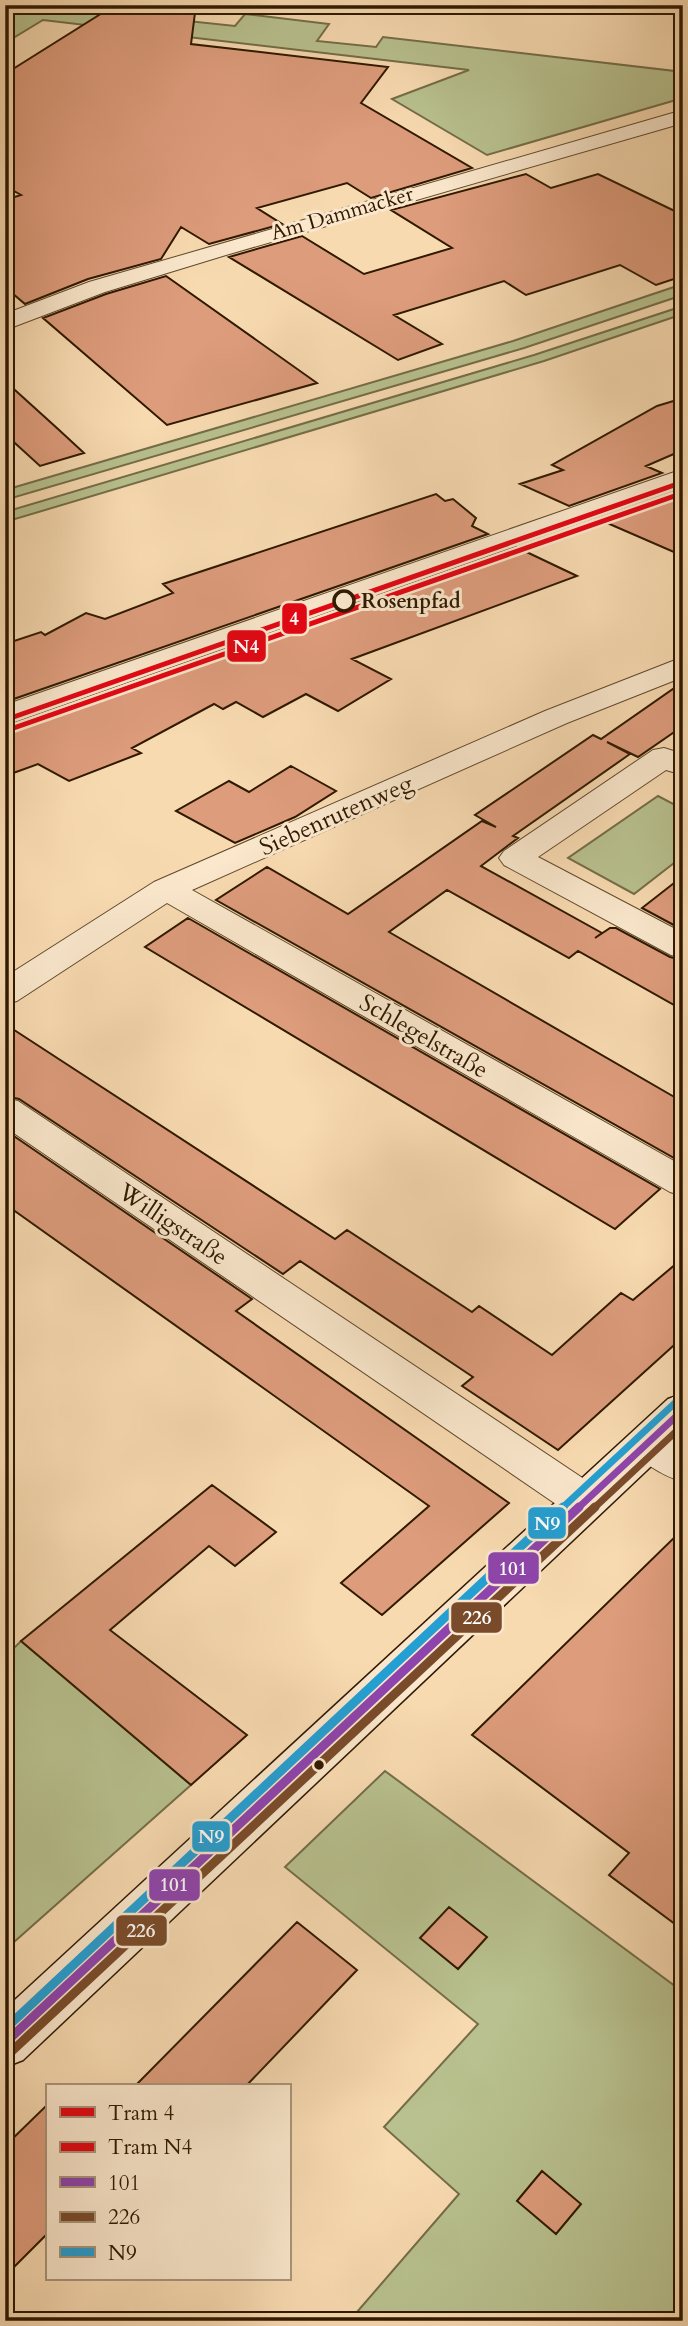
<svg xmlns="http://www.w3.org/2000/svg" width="688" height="2326" viewBox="0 0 688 2326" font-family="Cardo,serif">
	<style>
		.green { fill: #b8c18f; stroke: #746d48; stroke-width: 2 }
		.building { fill: #dd9c7c; stroke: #2f1900; stroke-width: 2 }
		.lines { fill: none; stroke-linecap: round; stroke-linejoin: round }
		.street-casing { stroke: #61492c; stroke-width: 2 }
		.secondary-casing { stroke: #2f1900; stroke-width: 3 }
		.street { fill: #fae7cc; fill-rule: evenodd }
		.secondary { fill: #fae7cc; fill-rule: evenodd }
		.bus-1-far1-casing { stroke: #fae7cc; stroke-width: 12 }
		.bus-1-casing { stroke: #fae7cc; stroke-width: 14 }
		.bus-2-far1-casing { stroke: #fae7cc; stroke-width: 12 }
		.bus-2-casing { stroke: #fae7cc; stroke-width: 14 }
		.bus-3-far1-casing { stroke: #fae7cc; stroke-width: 12 }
		.bus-3-casing { stroke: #fae7cc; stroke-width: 14 }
		.bus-1-far1 { stroke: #8e44ad; stroke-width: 7 }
		.bus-1 { stroke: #8e44ad; stroke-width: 9 }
		.bus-2-far1 { stroke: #7a4b2a; stroke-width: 7 }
		.bus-2 { stroke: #7a4b2a; stroke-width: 9 }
		.bus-3-far1 { stroke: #249fd3; stroke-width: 7 }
		.bus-3 { stroke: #249fd3; stroke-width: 9 }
		.tram-1-casing { stroke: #fae7cc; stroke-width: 10 }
		.tram-2-casing { stroke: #fae7cc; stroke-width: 10 }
		.tram-1 { stroke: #e30613; stroke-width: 5 }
		.tram-2 { stroke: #e30613; stroke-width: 5 }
		.stop-dot { fill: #fae7cc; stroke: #2f1900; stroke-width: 3.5 }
		.bus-dot { fill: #2f1900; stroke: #fae7cc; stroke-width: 2.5 }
		.labels { text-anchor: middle; stroke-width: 6; stroke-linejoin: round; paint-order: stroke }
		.far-street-label { font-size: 21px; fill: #2f1900; stroke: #fae7cc }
		.far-stop-label { font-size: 21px; font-weight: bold; fill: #2f1900; stroke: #fae7cc; text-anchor: start }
		.street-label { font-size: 24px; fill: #2f1900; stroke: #fae7cc }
		.line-badge { stroke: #fae7cc; stroke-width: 2.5 }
		.badge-label { font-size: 19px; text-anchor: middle; font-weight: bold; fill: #fff }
	</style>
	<rect width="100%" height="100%" fill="#f8dab1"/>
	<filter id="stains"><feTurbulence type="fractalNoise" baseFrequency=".00286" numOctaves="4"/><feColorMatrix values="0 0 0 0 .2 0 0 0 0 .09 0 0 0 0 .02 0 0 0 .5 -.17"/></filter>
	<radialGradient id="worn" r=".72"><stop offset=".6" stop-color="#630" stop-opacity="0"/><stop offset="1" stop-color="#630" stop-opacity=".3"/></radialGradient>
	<path class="green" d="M5,5H64L56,12L64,8L235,26L245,14L329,24L317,41L376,47L383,37L683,72V98L487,155L392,99L469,70L43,20L5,43Z
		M683,284V295L524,348L5,500V490L513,341Z
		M683,306V314L544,361L5,522V512L534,355Z
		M658,796L683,809V856L634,894L568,858Z
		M21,1641L191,1785L5,1950V1643L13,1649Z
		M385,1771L683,1992V2321H367L357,2312L459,2194L384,2127L478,2024L285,1867Z"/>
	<path class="building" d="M115,5H196L191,44L388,67L361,103L472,168L371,198L347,183L257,208L282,224L209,244L181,227L161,259L88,279L25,304L5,287V200L21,195L5,186V74Z
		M526,174L551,188L598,174L683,215V276L656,285L620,265L526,295L504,281L394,315L442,344L398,360L229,257L302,236L364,274L452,248L391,210Z
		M166,276L317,383L167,425L43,318L106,294Z
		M5,381L58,429L84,453L40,466L5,434Z
		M683,398V450L646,466L662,473L569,506L520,484L563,470L552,465L657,406Z
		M683,489V556L598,519Z
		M436,494L445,501L453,499L476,518L472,526L488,534L5,702V644L41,632L45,635L86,613L105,619L173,593L163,584Z
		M516,547L577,576L352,659L391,679L338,711L306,694L263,717L236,702L223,709L214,704L132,748L141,753L69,781L38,764L5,776V726Z
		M683,682V726L638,757L607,742L630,754L513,836L518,838L481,866L602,933L595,938L610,928H616L670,957L683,960V1010L578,951L569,958L447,890L389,932L683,1102V1163L216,900L267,867L348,914L482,821L496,827L475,815L593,735L601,739Z
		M291,766L336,791L295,817L235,843L176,811L229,781L249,792Z
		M683,876V930L642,908Z
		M188,918L660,1189L615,1229L145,947Z
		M5,1024L335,1239L347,1230L472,1312L479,1306L552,1355L621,1293L633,1300L683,1258V1337L558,1450L462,1386L473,1377L300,1261L283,1274L19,1099L5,1096Z
		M5,1130L252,1299L236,1311L509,1503L382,1615L341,1583L429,1506L5,1204Z
		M212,1485L276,1532L235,1566L209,1546L110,1630L247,1735L191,1785L21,1641Z
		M683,1529V1930L609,1875L629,1853L472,1735Z
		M449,1907L487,1937L458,1969L420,1938Z
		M297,1922L357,1970L246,2086H135Z
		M47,2105V2234L5,2276V2146Z
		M542,2171L581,2204L556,2234L517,2201Z"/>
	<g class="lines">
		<defs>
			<path id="street" d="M683,110V123L226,255L105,292L5,330V314L89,282Z
				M683,469V486L5,724V705Z
				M683,657V677L567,723L192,890L683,1166V1196L670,1192L167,903L17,1001L5,1004V977L154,882L545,711Z
				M664,748L683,754V775L666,770L538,857L683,933V958L671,955L504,865L499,858L504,851L653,750Z
				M5,1098L18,1101L599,1489L605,1501L599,1513L584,1517L569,1513L5,1127Z
				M648,1427L662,1432L683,1445V1482C662,1475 638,1462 628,1443L634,1432Z"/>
			<path id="secondary" d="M683,1394V1436L23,2060L5,2067V2009L668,1399Z"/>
		</defs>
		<use href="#street" class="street-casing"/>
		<use href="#secondary" class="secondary-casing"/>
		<use href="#street" class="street"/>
		<use href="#secondary" class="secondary"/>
		<defs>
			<path id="bus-1-far1" d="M577,1509L683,1410"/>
			<path id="bus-1" d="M5,2043L579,1507"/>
			<path id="bus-2-far1" d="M593,1509L683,1425"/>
			<path id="bus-2" d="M12,2051L595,1507"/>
			<path id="bus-3-far1" d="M561,1509L676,1402"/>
			<path id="bus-3" d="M5,2029L563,1507"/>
		</defs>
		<use href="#bus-1-far1" class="bus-1-far1-casing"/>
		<use href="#bus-1" class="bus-1-casing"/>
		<use href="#bus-2-far1" class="bus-2-far1-casing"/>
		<use href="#bus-2" class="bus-2-casing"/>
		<use href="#bus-3-far1" class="bus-3-far1-casing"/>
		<use href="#bus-3" class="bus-3-casing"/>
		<use href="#bus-1-far1" class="bus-1-far1"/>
		<use href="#bus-1" class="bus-1"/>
		<use href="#bus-2-far1" class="bus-2-far1"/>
		<use href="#bus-2" class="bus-2"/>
		<use href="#bus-3-far1" class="bus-3-far1"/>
		<use href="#bus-3" class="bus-3"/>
		<defs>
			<path id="tram-1" d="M5,720L683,482"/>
			<path id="tram-2" d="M8,730L683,493"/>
		</defs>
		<use href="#tram-1" class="tram-1-casing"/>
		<use href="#tram-2" class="tram-2-casing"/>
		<use href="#tram-1" class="tram-1"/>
		<use href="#tram-2" class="tram-2"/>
	</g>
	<circle class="stop-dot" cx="344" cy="601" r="10"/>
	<circle class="bus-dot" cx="319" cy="1765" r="6"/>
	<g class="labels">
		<g class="far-street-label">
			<text transform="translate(342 213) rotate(-16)" y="7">Am Dammacker</text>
		</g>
		<g class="far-stop-label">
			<text x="361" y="608">Rosenpfad</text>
		</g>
		<g class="street-label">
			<text transform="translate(336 815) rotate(-24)" y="8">Siebenrutenweg</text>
			<text transform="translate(424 1036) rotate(30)" y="8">Schlegelstraße</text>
			<text transform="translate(173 1224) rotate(34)" y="8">Willigstraße</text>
		</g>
	</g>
	<g class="line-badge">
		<rect x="281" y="602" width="27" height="33" rx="7" fill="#e30613"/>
		<rect x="226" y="629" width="41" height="34" rx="7" fill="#e30613"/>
		<rect x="527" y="1506" width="40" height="34" rx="7" fill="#249fd3"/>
		<rect x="487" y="1551" width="53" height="34" rx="7" fill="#8e44ad"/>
		<rect x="450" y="1601" width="53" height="33" rx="7" fill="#7a4b2a"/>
		<rect x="191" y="1820" width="40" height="33" rx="7" fill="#249fd3"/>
		<rect x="148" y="1868" width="53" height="34" rx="7" fill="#8e44ad"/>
		<rect x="115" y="1914" width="53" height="33" rx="7" fill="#7a4b2a"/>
	</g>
	<g class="badge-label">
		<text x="294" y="625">4</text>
		<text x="246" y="653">N4</text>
		<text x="547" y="1530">N9</text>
		<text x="513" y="1575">101</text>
		<text x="477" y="1624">226</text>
		<text x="211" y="1843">N9</text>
		<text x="174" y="1891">101</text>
		<text x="141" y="1937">226</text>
	</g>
	<rect width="688" height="2326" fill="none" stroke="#f8dab1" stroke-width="28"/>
	<rect x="7" y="7" width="674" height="2312" fill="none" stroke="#2f1900" stroke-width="3.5"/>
	<rect x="14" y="14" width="660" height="2298" fill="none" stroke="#2f1900" stroke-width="2"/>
	<rect x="46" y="2084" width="245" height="196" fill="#fae7cc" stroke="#a9957a" stroke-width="2"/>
	<rect x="60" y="2107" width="35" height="10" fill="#e30613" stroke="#a9957a" stroke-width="2"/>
	<text x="108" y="2120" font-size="21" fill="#2f1900">Tram 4</text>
	<rect x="60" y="2142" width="35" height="10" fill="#e30613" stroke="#a9957a" stroke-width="2"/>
	<text x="108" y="2154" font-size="21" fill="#2f1900">Tram N4</text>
	<rect x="60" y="2177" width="35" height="10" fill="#8e44ad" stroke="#a9957a" stroke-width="2"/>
	<text x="108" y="2190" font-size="21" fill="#2f1900">101</text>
	<rect x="60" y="2212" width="35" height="10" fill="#7a4b2a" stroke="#a9957a" stroke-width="2"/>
	<text x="108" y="2224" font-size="21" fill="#2f1900">226</text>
	<rect x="60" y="2247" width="35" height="10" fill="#249fd3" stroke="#a9957a" stroke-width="2"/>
	<text x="108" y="2260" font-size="21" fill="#2f1900">N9</text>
	<rect width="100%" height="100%" filter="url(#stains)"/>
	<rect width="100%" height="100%" fill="url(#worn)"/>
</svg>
